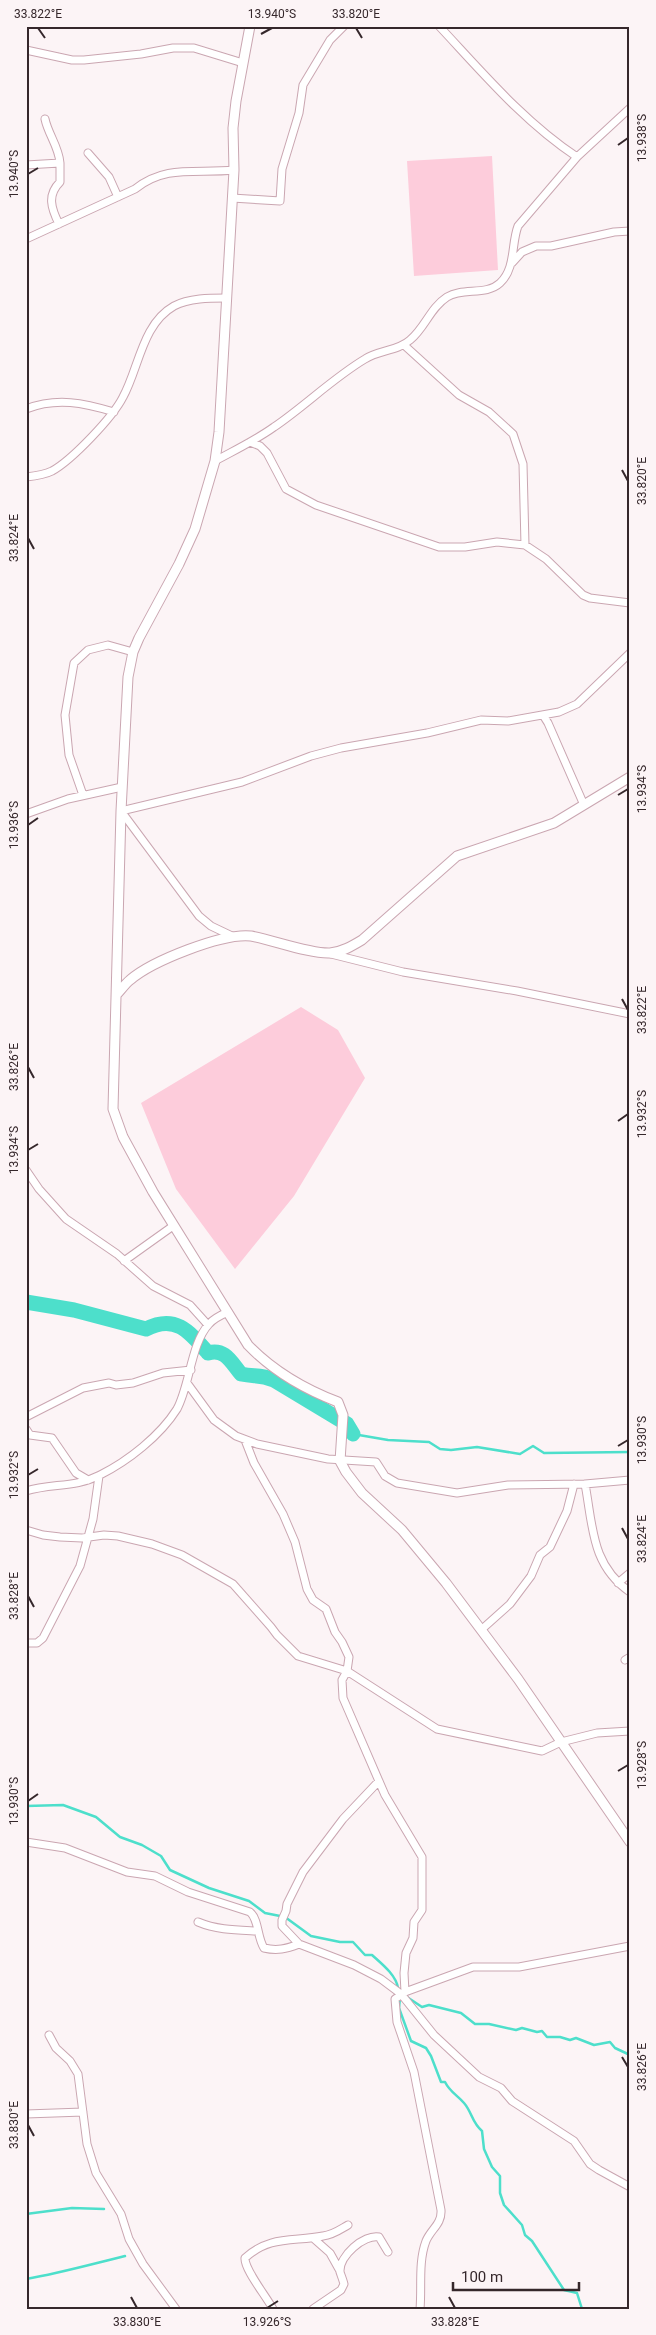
<svg xmlns="http://www.w3.org/2000/svg" width="656" height="2335" viewBox="0 0 656 2335" font-family="Roboto,sans-serif">
	<style>
		.green { fill: #fdccdb }
		.lines { fill: none; stroke-linecap: round; stroke-linejoin: round }
		.stream { stroke: #4ddfcb; stroke-width: 2.5 }
		.river { stroke: #4ddfcb; stroke-width: 15 }
		.minor-casing { stroke: #caa6b1; stroke-width: 9 }
		.tertiary-casing { stroke: #caa6b1; stroke-width: 11 }
		.minor { stroke: #fff; stroke-width: 7 }
		.tertiary { stroke: #fff; stroke-width: 9 }
		.ticks { fill: none; stroke: #35272b; stroke-width: 2 }
		.neatline { fill: none; stroke: #35272b; stroke-width: 2 }
		.ticks-label { font-size: 12px; text-anchor: middle; fill: #35272b }
	</style>
	<rect width="100%" height="100%" fill="#fcf4f6"/>
	<path class="green" d="M492,156L498,270L414,276L407,161Z
		M301,1007L338,1030L365,1078L294,1196L235,1269L176,1189L141,1103Z"/>
	<g class="lines">
		<path class="stream" d="M353,1434L388,1440L429,1442L440,1449L451,1450L477,1447L520,1454L533,1446L544,1453L630,1452
			M26,1806L63,1805L96,1817L120,1837L142,1845L161,1856L170,1870L209,1888L249,1901L265,1913L285,1917L311,1936L340,1942H353L365,1955H372C382,1964 396,1975 398,1988
			M407,1997L422,2007L429,2005L461,2013L475,2024H489L516,2030L522,2028L537,2032L542,2031L547,2037H560L570,2040L576,2038L594,2045L610,2042L615,2048L630,2055
			M400,1998L399,2008L411,2041L426,2048L431,2056L441,2082H445C450,2092 457,2095 464,2103C472,2112 472,2123 482,2131L484,2149L492,2167L500,2176V2193L504,2205L522,2225L525,2235L532,2241L564,2290L577,2293L582,2309
			M26,2214L72,2208L104,2209
			M26,2279C60,2273 92,2264 125,2256"/>
		<path class="river" d="M26,1302L74,1310L146,1329C175,1314 189,1331 208,1353C225,1348 231,1362 241,1374C255,1377 260,1374 274,1380L347,1424L353,1434"/>
		<defs>
			<path id="minor" d="M439,26C482,72 524,122 577,157
				M26,50L72,60H84L141,54L173,48H194L243,63
				M88,153L109,177L118,197
				M26,165L60,163C59,147 48,134 45,119
				M232,198L280,201L282,169L299,113L303,85L330,40L344,26
				M59,224C51,208 47,195 60,182V163
				M26,239L135,189C166,164 197,174 234,170
				M512,263L522,252L536,246H551L614,232L630,231
				M404,345L459,395L489,412L513,434L523,464L525,545
				M26,409C57,397 84,403 114,412
				M250,442L260,446L267,453L286,489L316,505L439,547H465L497,542L525,545L546,559L583,595L590,598L630,603
				M215,461C235,450 256,440 274,427C305,406 333,378 365,359C379,350 398,351 410,340C425,328 430,308 447,297C463,287 486,296 500,283C516,268 511,244 518,226L577,157L630,108
				M26,477C35,476 44,475 52,471C72,460 113,417 123,397C139,368 142,324 174,306C189,298 210,298 226,298
				M543,715L548,723L584,805
				M83,795L69,755L65,715L74,663L88,650L108,645L133,652
				M26,814L68,799L122,787
				M232,936L211,926L199,916L121,811L242,782L311,756L341,748L427,733L481,720L508,721L559,712L577,704L630,653
				M331,954L403,972L517,991L630,1014
				M26,1170L39,1189L66,1219L117,1254L153,1286L190,1305L208,1325
				M124,1261L173,1226
				M187,1383L214,1420L236,1436L257,1444L328,1459L376,1462L385,1476L397,1483L457,1493L508,1485L585,1484L630,1480
				M26,1417L83,1388L109,1383L116,1385L133,1383L163,1373L191,1370
				M26,1429L30,1435L52,1438L76,1473L88,1480
				M245,1440L254,1463L283,1514L295,1542L307,1589L313,1600L326,1609L335,1632L342,1642L349,1657L347,1671L342,1680L343,1698L385,1795L422,1857V1910L414,1922L413,1938L406,1953L404,1973L405,1992
				M585,1484C593,1526 591,1565 630,1592
				M26,1491C52,1483 75,1488 100,1475C128,1461 160,1436 177,1409C190,1385 191,1343 209,1324C214,1318 221,1315 228,1312
				M26,1530L43,1535L60,1537L82,1538L104,1535L118,1536L152,1544L182,1555L233,1584L271,1627L277,1635L298,1656L347,1671L437,1729L542,1751L561,1742L597,1733L630,1731
				M618,1583L630,1573
				M481,1630L510,1604L531,1576L540,1555L550,1547L567,1511L574,1484
				M26,1643H37L43,1638L80,1566L93,1519L99,1476
				M625,1660L630,1657
				M379,1781L343,1819L303,1872L287,1904L286,1911L282,1920V1926L299,1944L354,1965L381,1979L401,1994L434,2035L479,2077L501,2088L512,2101L574,2141L590,2164L599,2170L630,2187
				M26,1842L65,1848L127,1872L155,1876L188,1892L250,1912C259,1920 257,1937 264,1948C277,1951 286,1949 299,1944
				M198,1922C217,1930 236,1930 257,1931
				M49,2035L56,2048L70,2061L78,2074L87,2144L96,2173L121,2214L129,2239L143,2264L176,2309
				M26,2114L83,2112
				M313,2238L330,2253L340,2271
				M273,2309C266,2296 244,2269 245,2258C270,2235 294,2242 323,2236C333,2235 341,2229 348,2225
				M313,2309L341,2290L344,2284C343,2280 341,2275 340,2272C339,2256 364,2234 379,2237L388,2252
				M420,2309C422,2287 418,2262 426,2241C431,2229 442,2224 441,2210L414,2072L397,2022L395,1999L405,1992L473,1967H519L630,1946"/>
			<path id="tertiary" d="M250,26L236,101L233,128L234,170L219,432L215,461L195,529L179,564L139,638L133,652L128,677L121,811L113,1109L123,1137L153,1192L248,1345C274,1372 304,1389 338,1402L343,1415L340,1461L346,1472L362,1493L402,1530L446,1583L518,1679L630,1842
				M117,994C121,990 125,984 130,980C152,961 222,933 251,936C273,940 310,954 330,953C342,952 352,946 362,940L457,856L554,823L630,777"/>
		</defs>
		<use href="#minor" class="minor-casing"/>
		<use href="#tertiary" class="tertiary-casing"/>
		<use href="#minor" class="minor"/>
		<use href="#tertiary" class="tertiary"/>
	</g>
	<path class="ticks" d="M38,28L45,38M356,28L362,38M261,34L272,28M618,145L628,138M28,174L38,168M622,470L628,481M28,538L34,549M618,795L628,789M28,825L38,818M622,999L628,1010M28,1067L34,1078M618,1121L628,1114M28,1150L38,1144M618,1446L628,1440M28,1475L38,1469M622,1528L628,1539M28,1596L34,1607M618,1771L628,1765M28,1801L38,1794M622,2057L628,2067M28,2125L34,2136M131,2297L137,2308M449,2297L455,2308M267,2308L278,2301"/>
	<rect width="656" height="2335" fill="none" stroke="#fcf4f6" stroke-width="55"/>
	<path d="M453 2282v8h126v-8" fill="none" stroke="#35272b" stroke-width="2.5"/>
	<text x="461" y="2282" font-size="15" fill="#35272b" stroke="#fcf4f6" stroke-width="4" paint-order="stroke">100 m</text>
	<rect x="28" y="28" width="600" height="2280" class="neatline"/>
	<g class="ticks-label">
		<text x="38" y="18">33.822°E</text>
		<text x="272" y="18">13.940°S</text>
		<text x="356" y="18">33.820°E</text>
		<text transform="translate(642 138) rotate(-90)" y="4">13.938°S</text>
		<text transform="translate(14 174) rotate(-90)" y="4">13.940°S</text>
		<text transform="translate(642 481) rotate(-90)" y="4">33.820°E</text>
		<text transform="translate(14 538) rotate(-90)" y="4">33.824°E</text>
		<text transform="translate(642 789) rotate(-90)" y="4">13.934°S</text>
		<text transform="translate(14 825) rotate(-90)" y="4">13.936°S</text>
		<text transform="translate(642 1010) rotate(-90)" y="4">33.822°E</text>
		<text transform="translate(14 1067) rotate(-90)" y="4">33.826°E</text>
		<text transform="translate(642 1114) rotate(-90)" y="4">13.932°S</text>
		<text transform="translate(14 1150) rotate(-90)" y="4">13.934°S</text>
		<text transform="translate(642 1440) rotate(-90)" y="4">13.930°S</text>
		<text transform="translate(14 1475) rotate(-90)" y="4">13.932°S</text>
		<text transform="translate(642 1539) rotate(-90)" y="4">33.824°E</text>
		<text transform="translate(14 1596) rotate(-90)" y="4">33.828°E</text>
		<text transform="translate(642 1765) rotate(-90)" y="4">13.928°S</text>
		<text transform="translate(14 1801) rotate(-90)" y="4">13.930°S</text>
		<text transform="translate(642 2067) rotate(-90)" y="4">33.826°E</text>
		<text transform="translate(14 2125) rotate(-90)" y="4">33.830°E</text>
		<text x="137" y="2326">33.830°E</text>
		<text x="267" y="2326">13.926°S</text>
		<text x="455" y="2326">33.828°E</text>
	</g>
</svg>
